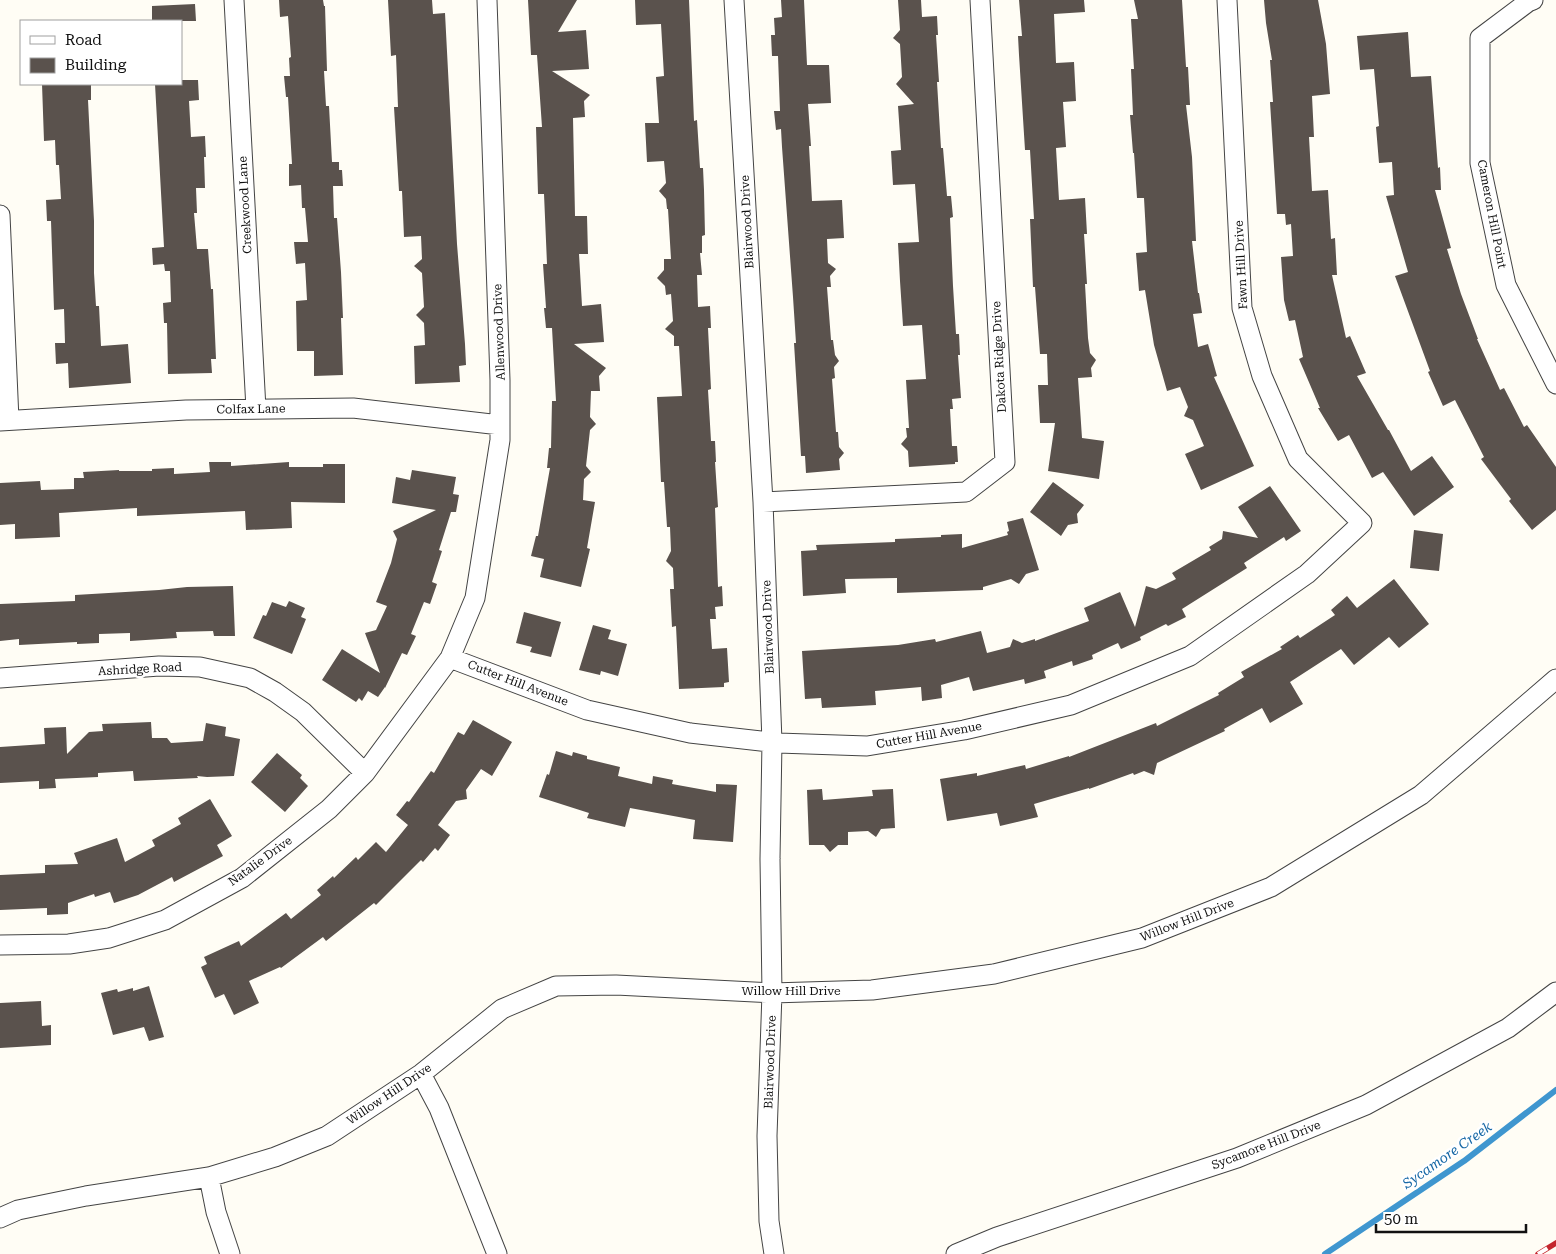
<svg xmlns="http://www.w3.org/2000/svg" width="1556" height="1254" viewBox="0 0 1556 1254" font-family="'Roboto Serif',serif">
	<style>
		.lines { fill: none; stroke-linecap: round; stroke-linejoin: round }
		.stream { stroke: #3f96cf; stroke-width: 6 }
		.building { fill: #5a524d }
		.minor-casing { stroke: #444; stroke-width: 21 }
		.minor { stroke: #fff; stroke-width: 19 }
		.rail-casing { stroke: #c4262e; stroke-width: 5.5 }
		.rail { stroke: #fff; stroke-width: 4; stroke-dasharray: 11; stroke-linecap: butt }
		.labels { text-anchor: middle; stroke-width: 5; stroke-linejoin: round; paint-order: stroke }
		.street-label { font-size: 12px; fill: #111; stroke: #fff }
		.water-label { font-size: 14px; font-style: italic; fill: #1768a6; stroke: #fff }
	</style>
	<rect width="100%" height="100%" fill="#fffdf5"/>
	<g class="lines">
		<path class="stream" d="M1325,1254L1464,1161L1556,1090"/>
	</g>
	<path class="building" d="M279,0H323L324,6H325L327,71H324L326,106H329L332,162H339V170H342L343,186H333L334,218H337L341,272L343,318H341L343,375L314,376V351H297L296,301L307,300L305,263L296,264L294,242H308L305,208H302L301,185L289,186V164H292L288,97H286L284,76H290L289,58L291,57L288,16L280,17Z
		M388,0H432L433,14L445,13L457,244L465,344L466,365L459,366L460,382L415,384L414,346L425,345L424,323L416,315L424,307L422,273L414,266L422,259L421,236L404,237L402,191H399L394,107H398L396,55L391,56Z
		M528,0H577L558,32L586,30L589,69L552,71L590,95L584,101L585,117L573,118L575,216H587L588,254H579L582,306L601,304L604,342L574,344L606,368L599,376L600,391H591L590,417L596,424L590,430L586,466L591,472L584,479L583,500L595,502L587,548L590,549L581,587L540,577L544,559L531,556L536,536H538L550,468H547L549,448H551L552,401H556L552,328H546L544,308H546L543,264H547L544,194H538L536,127H542L537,55H531Z
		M635,0H689L694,121L697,120L700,168H703L704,190L705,235L702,236V253H700L702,275H697L698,307L710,306L711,328H708L711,389L708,390L711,441H715L716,462H715L718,507L715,508L718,587L722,586L723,606L715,607L716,619H710L712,649L727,648L729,682L724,683V687L679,689L676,626L672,627L670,589H674L673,568L666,561L671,551L670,527H667L664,482H661L657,397L682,396L679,346H674V336L665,329L673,321L671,294L666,295L665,286L657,278L664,270V259H671L668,209H667L666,199L659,191L666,183L664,161L647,162L645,123H659L656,77L664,76L661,24L636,25Z
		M781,0H804L807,65H829L831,103L808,104L811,146H809L812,201L842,200L844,238L827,239L828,263L836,269L830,276L831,287H827L831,340H833L835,355L839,361L834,367L835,378L832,379L836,432H838L839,447L844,453L839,459L840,470L806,473L805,456H801L794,343H796L793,297L782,147L781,129L776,130L774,111H780L778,56H772L771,35H775L774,18L782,17Z
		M898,0H921L922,17L937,16L938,35H936L939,82H937L941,148H943L947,196H951L953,217L950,218L953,286L956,334H959L960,355H958L961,398L952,399L953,409H950L952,446H957L958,462H955V464L909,467L908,451L901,444L907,437L906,428H909L906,380L926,379L922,325L903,326L900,281L898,243L919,242L915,184L893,185L891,151L901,150L898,106L914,104L896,84L902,77L900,44L893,38L900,30Z
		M1019,0H1084L1085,12L1054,14L1056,63L1074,62L1076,101L1063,102L1066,147L1056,148L1059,200L1085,198L1087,234H1084L1087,284H1085L1088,338L1090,353L1096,360L1091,368L1092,377L1078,378L1082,438L1104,441L1099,479L1048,471L1055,423H1040L1038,385H1048L1047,354H1040L1035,287H1033L1030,219H1034L1030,150H1025L1019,55L1018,36H1022Z
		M1134,0H1182L1186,67H1188L1190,105H1186L1192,157L1196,241H1192L1198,293H1199L1202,313L1193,314L1198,347L1208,344L1217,376L1214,377L1254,466L1201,490L1185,454L1204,446L1193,420L1184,416L1188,407L1180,387L1167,391L1154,345L1145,290L1139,291L1136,253L1147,252L1144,198H1137L1134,153H1133L1130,115H1133L1131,69H1134L1131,19H1138Z
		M1264,0H1318L1326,44L1330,94L1312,96L1314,137H1309L1312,191L1328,190L1331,239L1335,238L1337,275H1332L1346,338L1350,336L1366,373L1357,376L1388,430H1389L1411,471L1432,456L1454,487L1414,516L1383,472L1372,478L1349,435L1338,441L1318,408H1320L1299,359L1303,357L1295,320L1289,321L1284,300L1281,257L1293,256L1291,224L1286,225L1285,214H1277L1270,102H1273L1270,60H1272L1266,23Z
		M195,4L196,21H152V6Z
		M1408,32L1411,77L1431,76L1438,168L1440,167L1441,190H1435L1451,248L1447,249L1461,294L1478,339H1477L1500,390L1504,388L1524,427L1527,425L1556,467V510L1532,530L1509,501L1511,499L1481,459L1484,457L1455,400L1443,406L1428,372L1430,371L1395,276L1408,272L1386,196L1394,195L1392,162L1379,163L1376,127L1379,126L1374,69L1360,70L1357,36Z
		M181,80H198L199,100L189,101L191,137L205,136L206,157H204L205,188H196L197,213H194L197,249H208L211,289H213L216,359H211L212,373L168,374L167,323H164L163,303L171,302L170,271H165L164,264L153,265L152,248L164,247L155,84H181Z
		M42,84H91V100H88L94,221V273L96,306H99L101,346L128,344L131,383L69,388L68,363L56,364L55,343H65L64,309L54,310L51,221H47L46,200L61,199L59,165H56L55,140L44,141Z
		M209,462H231V466L289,462V467H323V464H345V503L291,502L292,528L271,529L246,530L245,511L137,516V508L59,513L60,537L15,539V524L0,525V483L40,481L41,490L74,489V478H84L83,472L119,470V471H152V469L174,468V474L210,472Z
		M412,470L456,477L453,494L459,495L456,512H451L439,550L442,551L432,582L437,584L430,604L424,602L411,634L416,636L407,655L402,653L385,688V687L378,697L368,691L362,701L359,698L356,702L322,680L342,649L380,673L365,633L376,630L387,606L376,602L391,563L397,539L393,531L436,510L392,503L396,477L410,480Z
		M1053,482L1084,505L1077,514L1078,523L1068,525L1061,536L1030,512Z
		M1270,486L1301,531L1286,541L1284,537L1244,563L1247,568L1182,609L1186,617L1168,626L1166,624L1140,637L1141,640L1121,649L1118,643L1092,655L1093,659L1073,666L1072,661L1044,671L1046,678L1025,684L1024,679L973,691L969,677L941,685L942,698L922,701L921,687L875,691L876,705L859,706L822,708L821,698L805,699L802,651L898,645L935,639L936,642L981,631L987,653L1010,647L1013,639L1022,643L1035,639V641L1089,621L1084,608L1120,592L1135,627L1146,586L1156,589L1176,579L1172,573L1211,550L1209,547L1222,539L1223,531L1258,538L1238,507Z
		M1023,518L1039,570L1026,574L1019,584L1011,579L983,587V590L897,593V578L845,579L846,593L803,596L801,551L817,550L816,545L895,542V539L941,537V535L962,534V548L1008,535L1007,532L1009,531L1007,522Z
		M1414,530L1443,534L1439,571L1410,568Z
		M1394,579L1429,624L1399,648L1389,637L1354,665L1341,649L1290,682L1303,704L1270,723L1262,708L1224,729L1225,731L1157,763L1154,775L1144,771L1134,775L1133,773L1089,789V788L1034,804L1038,817L1000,826L997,813L947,821L940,779L977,773V776L1025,765L1026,769L1069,756V757L1156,723L1157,726L1219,695L1218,693L1244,677L1241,672L1282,649L1280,647L1298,635L1300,638L1335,615L1331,610L1347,596L1357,608Z
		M233,586L235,636H214L213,631L176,632L177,638L130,641V633L99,634V643L77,644V642L19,645V639L0,641V604L75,601V595L159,590L187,587Z
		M289,601L305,608L301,617L306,619L292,654L253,638L263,615L266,616L272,602L286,607Z
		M524,612L561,622L551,657L530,652L532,647L516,643Z
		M593,625L611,630L608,639L627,644L618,676L601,671L600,675L579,670Z
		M473,720L512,742L492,776L481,769L466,790L467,799L456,801L438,825L450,835L438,851L435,848L423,862L421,860L376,905L374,903L326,941L323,937L281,968L280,967L249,981L259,1003L234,1015L224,994L215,998L201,967L207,964L204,957L239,941L241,946L286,913L291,919L321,895L317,890L333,876L334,878L356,857L358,860L376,842L386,852L408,825L396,815L407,801L409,802L431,771L434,773L458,732L464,735Z
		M151,722L152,738H167L171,743L203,741L206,723L226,727L225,736L240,739L234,776L207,777L197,776L198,778L134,781L133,771L98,773V777L55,779L56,788L39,789V781L0,783V747L45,744L44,728L66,727L67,754L89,732L103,731L102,724Z
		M556,751L572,756L573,752L587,756V759L620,767L618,776L652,784L653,776L673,780L672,784L716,792V784L737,785L733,842L693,839L695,820L630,808L625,827L587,818L589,813L539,797L547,774L549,775Z
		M277,753L302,775L300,778L308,786L285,812L251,782Z
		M822,789L823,800L873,796L872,790L893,789L895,828L881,829L876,837L868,831L848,832V845H838L830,852L824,845H809L807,790Z
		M210,799L232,836L217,845L223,856L174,882L172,877L138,895L114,903L110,892L95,897L94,894L68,903V914L47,915V908L0,910V875L45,873V865L78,864L74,853L117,838L125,862L155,846L152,840L181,824L178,818Z
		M149,986L164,1037L149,1041L144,1027L113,1035L101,993L117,989L118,992L133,988V991Z
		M41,1001L42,1026L51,1025V1045L0,1048V1003Z"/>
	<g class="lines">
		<defs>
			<path id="minor" d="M234,0L256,409
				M734,0L763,502L772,742L770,859L772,993L767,1136L769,1221L774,1254
				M1533,0L1528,2L1480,38V163L1506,285L1556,384
				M0,215L9,420
				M0,421L186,410L353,408L500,425
				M763,502L966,492L1005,462L980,0
				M450,658L587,710L690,733L778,743L867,746L964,730L1071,705L1190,656L1307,574L1362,523L1298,459L1262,376L1242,308L1227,0
				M0,678L159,666L200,667L250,678L275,692L303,712L365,773
				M0,945L69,944L109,938L165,920L242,878L329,809L365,773L450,658L475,598L500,440V380L487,0
				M421,1074L439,1108L497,1254
				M209,1177L216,1212L230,1254
				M0,1218L18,1210L86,1196L209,1177L275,1157L327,1136L421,1074L502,1009L556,986L616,985L772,993L872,990L994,974L1142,938L1271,887L1421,795L1556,679
				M956,1254L997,1237L1237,1158L1366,1105L1508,1028L1556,992"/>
		</defs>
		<use href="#minor" class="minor-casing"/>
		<use href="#minor" class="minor"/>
		<defs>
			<path id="rail" d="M1538,1254L1556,1243"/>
		</defs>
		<use href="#rail" class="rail-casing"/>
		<use href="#rail" class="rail"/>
	</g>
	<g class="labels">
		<g class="street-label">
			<text transform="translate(245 205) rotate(-93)" y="4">Creekwood Lane</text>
			<text transform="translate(1492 214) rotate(79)" y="4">Cameron Hill Point</text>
			<text transform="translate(747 222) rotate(-93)" y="4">Blairwood Drive</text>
			<text transform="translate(1241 265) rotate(-93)" y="4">Fawn Hill Drive</text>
			<text transform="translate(499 332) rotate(-92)" y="4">Allenwood Drive</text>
			<text transform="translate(999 357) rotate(-93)" y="4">Dakota Ridge Drive</text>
			<text transform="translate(251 409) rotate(-1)" y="4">Colfax Lane</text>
			<text transform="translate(768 627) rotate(-92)" y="4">Blairwood Drive</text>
			<text transform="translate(140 669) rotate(-3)" y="4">Ashridge Road</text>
			<text transform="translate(518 683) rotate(21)" y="4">Cutter Hill Avenue</text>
			<text transform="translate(929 735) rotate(-10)" y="4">Cutter Hill Avenue</text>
			<text transform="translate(260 861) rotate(-36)" y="4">Natalie Drive</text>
			<text transform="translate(1187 920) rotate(-21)" y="4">Willow Hill Drive</text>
			<text x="791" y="995">Willow Hill Drive</text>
			<text transform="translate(770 1062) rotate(-88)" y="4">Blairwood Drive</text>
			<text transform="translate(389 1094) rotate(-34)" y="4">Willow Hill Drive</text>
			<text transform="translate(1266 1145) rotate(-21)" y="4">Sycamore Hill Drive</text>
		</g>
		<g class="water-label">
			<text transform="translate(1447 1155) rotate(-35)" y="5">Sycamore Creek</text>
		</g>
	</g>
	<rect x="20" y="20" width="162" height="65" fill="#ffffff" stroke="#a0a0a0"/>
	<rect x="30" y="36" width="25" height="8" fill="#ffffff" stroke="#a0a0a0"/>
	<text x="65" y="45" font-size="15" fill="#111111">Road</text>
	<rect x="30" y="58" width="25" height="15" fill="#5a524d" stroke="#a0a0a0"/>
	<text x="65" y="70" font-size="15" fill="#111111">Building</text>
	<path d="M1376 1224v8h150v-8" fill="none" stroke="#111111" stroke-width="2.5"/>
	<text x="1384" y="1224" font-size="15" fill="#111111" stroke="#ffffff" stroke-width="4" paint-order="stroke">50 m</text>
</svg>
